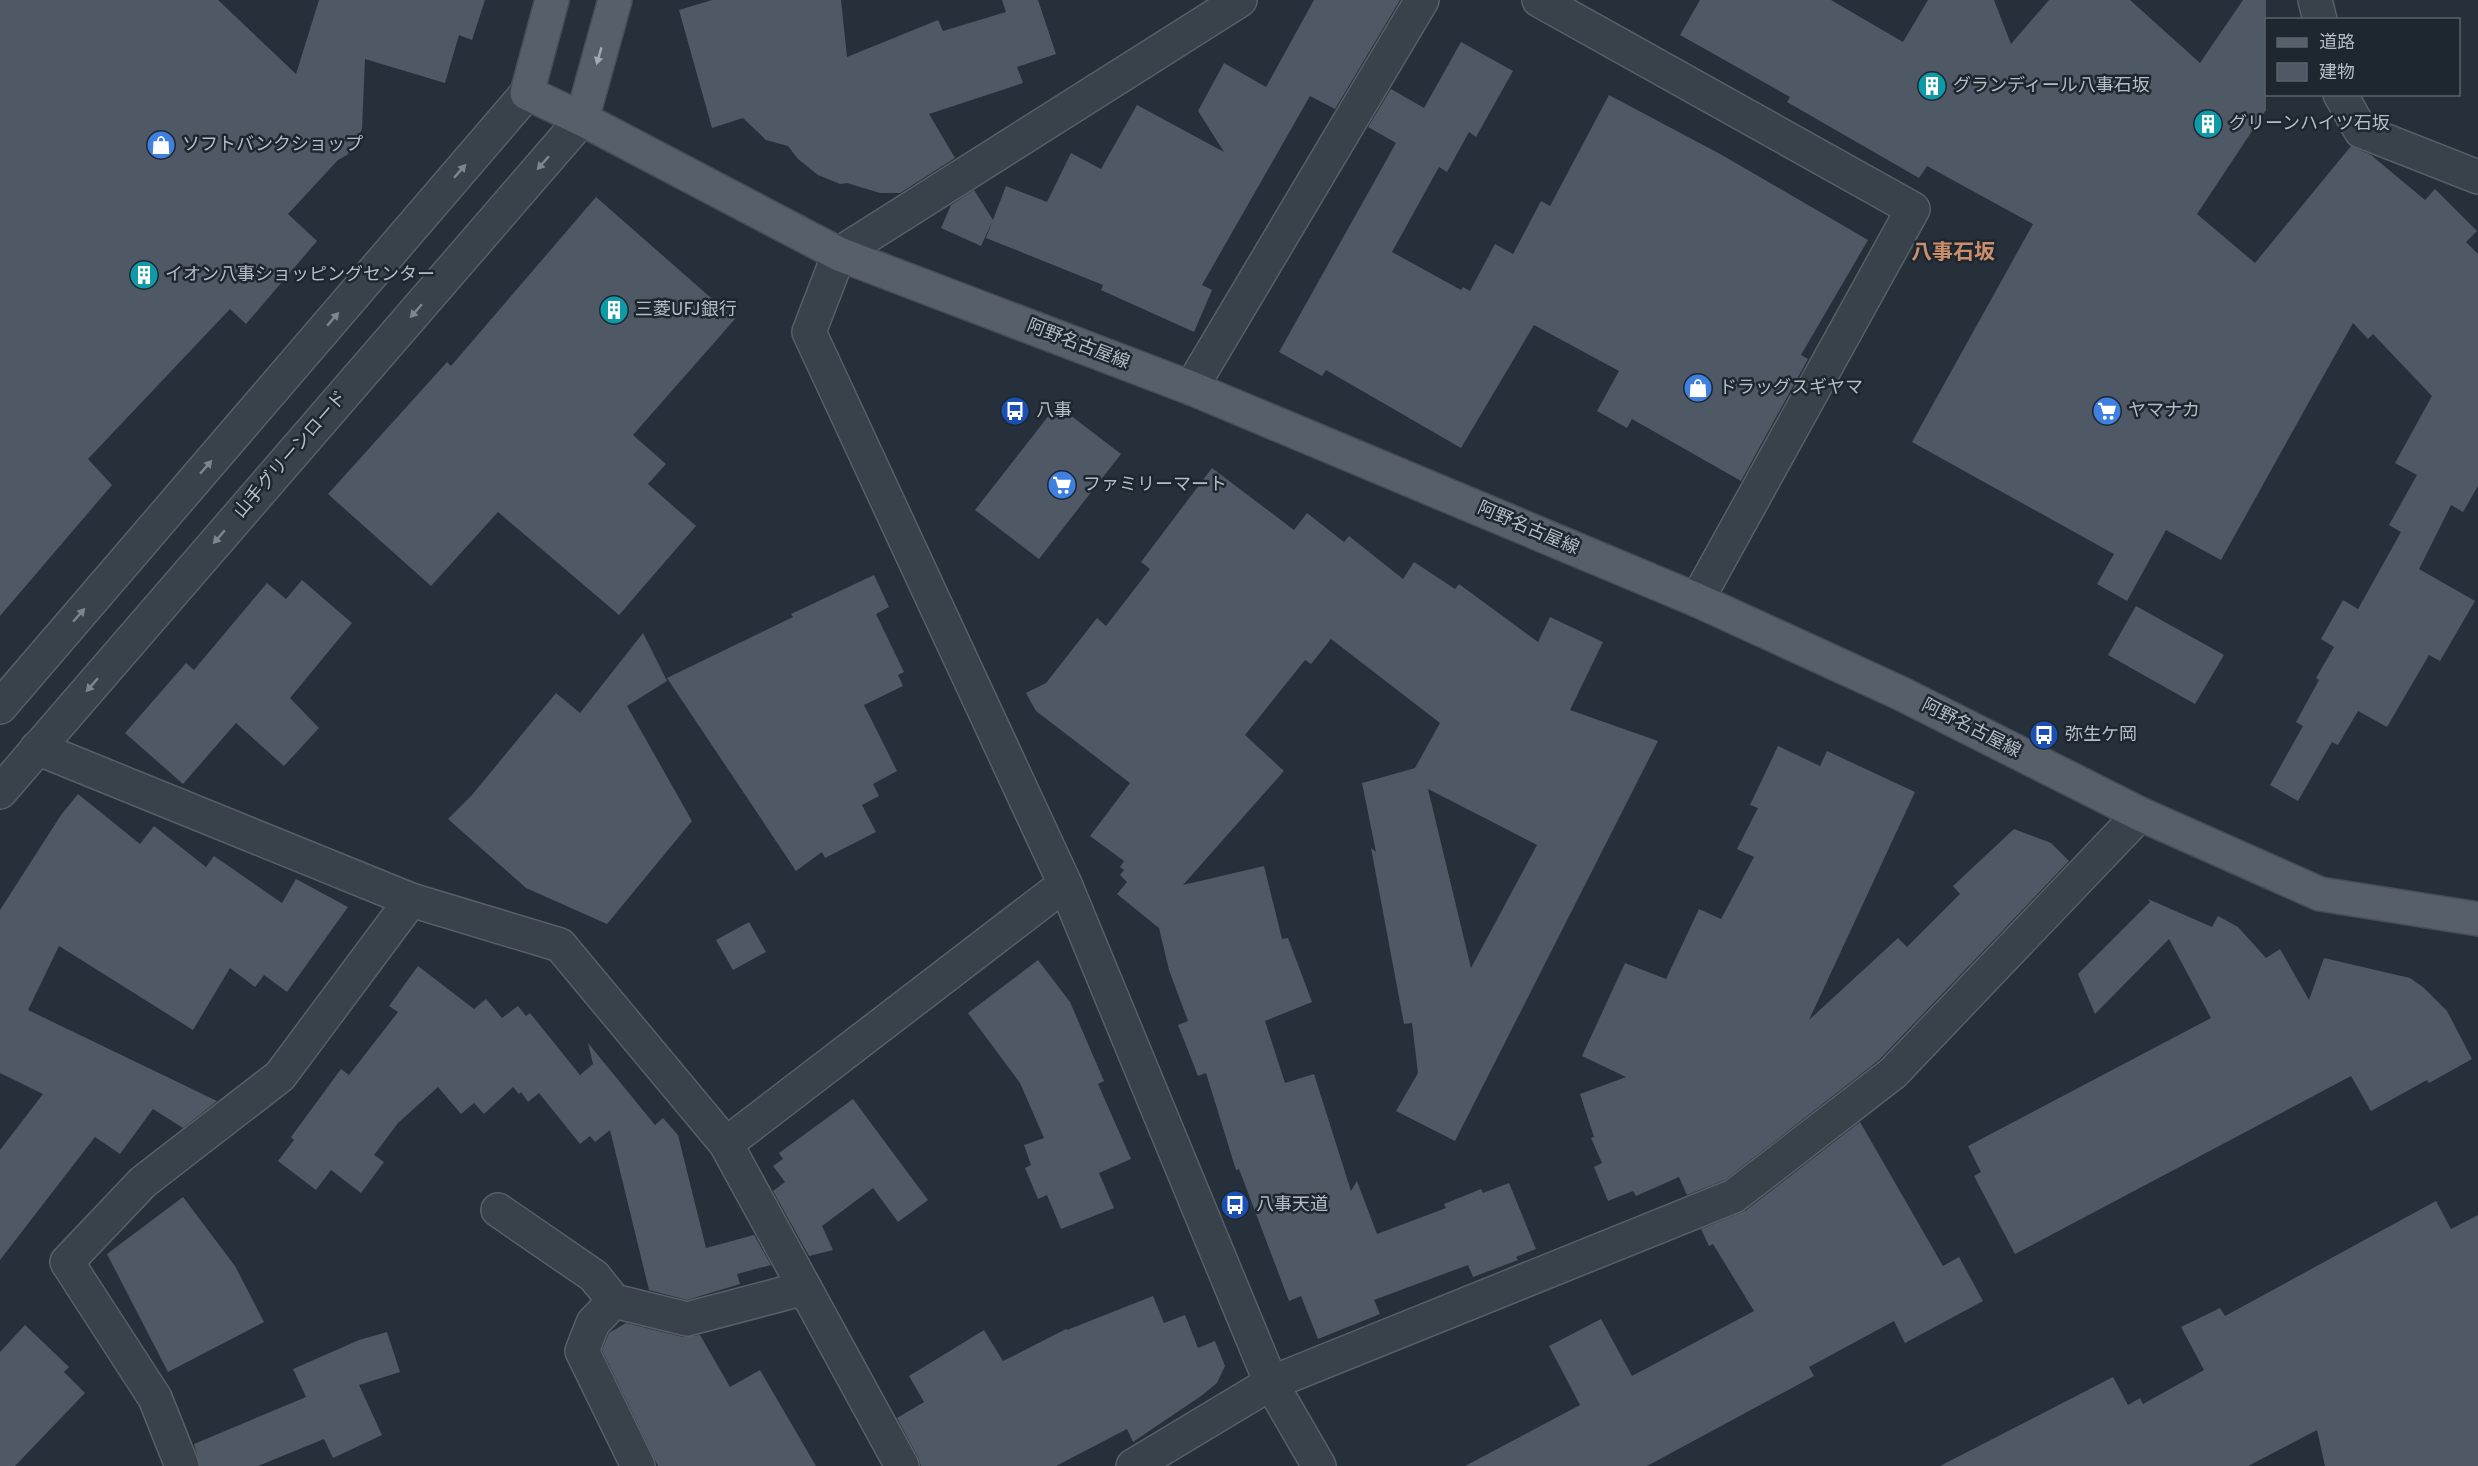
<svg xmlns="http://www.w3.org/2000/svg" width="2478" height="1466" viewBox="0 0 2478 1466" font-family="Overpass,'Noto Sans JP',sans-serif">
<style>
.building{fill:#4e5965;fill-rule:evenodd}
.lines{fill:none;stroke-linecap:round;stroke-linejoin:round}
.minor-casing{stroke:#575f68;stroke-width:36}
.major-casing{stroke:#454d56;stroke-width:36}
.minor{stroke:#39414b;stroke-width:33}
.major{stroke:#57606a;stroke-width:33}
.oneway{fill:#a1aab4}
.oneway2{fill:#7d858f}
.labels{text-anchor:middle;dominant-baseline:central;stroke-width:5;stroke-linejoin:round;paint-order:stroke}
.poi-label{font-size:18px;fill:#b4bcc6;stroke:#1e262f;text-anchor:start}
.street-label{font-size:18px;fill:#b4bcc6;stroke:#1e262f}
.quarter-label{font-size:21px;font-weight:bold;fill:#cb8e6a;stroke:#1e262f}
</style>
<rect width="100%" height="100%" fill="#25303a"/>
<!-- building -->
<path class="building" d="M 0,0 L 218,0 L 296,74 L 319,0 L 485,0 L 472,40 L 459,35 L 445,83 L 365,59 L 362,129 L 356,143 L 347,155 L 338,160 L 288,214 L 317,241 L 246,324 L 230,309 L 88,459 L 112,485 L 0,616 Z
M 712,0 L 841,0 L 847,57 L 938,20 L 943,31 L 1006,12 L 1002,0 L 1038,0 L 1056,54 L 1017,67 L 1023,83 L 929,114 L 955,158 L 900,193 L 880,193 L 847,183 L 840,184 L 818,175 L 798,159 L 788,146 L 766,140 L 743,118 L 712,128 L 679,10 Z
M 1314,0 L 1400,0 L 1335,109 L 1310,96 L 1202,285 L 1212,290 L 1194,332 L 1101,290 L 1103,285 L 986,238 L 1006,186 L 1047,202 L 1071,153 L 1101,169 L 1137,105 L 1224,152 L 1198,111 L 1224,63 L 1266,87 Z
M 1700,0 L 1831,0 L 1903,42 L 1928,0 L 1994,0 L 2011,44 L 2049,0 L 2130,0 L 2200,63 L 2243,0 L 2266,0 L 2266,110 L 2197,214 L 2255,263 L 2351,146 L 2371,155 L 2425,200 L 2435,189 L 2477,231 L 2466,242 L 2478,254 L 2478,486 L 2463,512 L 2451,505 L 2419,569 L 2475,601 L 2440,661 L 2429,655 L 2387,727 L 2358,711 L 2338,745 L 2332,742 L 2298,801 L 2270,785 L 2303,726 L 2296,722 L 2319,680 L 2316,678 L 2334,647 L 2321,639 L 2343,600 L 2358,609 L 2401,532 L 2389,525 L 2417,475 L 2395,463 L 2432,396 L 2373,334 L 2368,339 L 2353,323 L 2221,560 L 2166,530 L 2127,601 L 2097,584 L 2114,554 L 1912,442 L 2033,224 L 1927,166 L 1919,178 L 1787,102 L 1790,97 L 1680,35 Z
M 1461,42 L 1513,71 L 1476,137 L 1469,132 L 1447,172 L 1439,167 L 1392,252 L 1461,290 L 1463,287 L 1470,291 L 1495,244 L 1513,254 L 1541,201 L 1550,206 L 1609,95 L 1722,155 L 1868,240 L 1801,355 L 1808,359 L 1741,481 L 1632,419 L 1627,428 L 1597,411 L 1619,371 L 1534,325 L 1461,448 L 1326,370 L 1322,376 L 1279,352 L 1396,143 L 1368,127 L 1391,89 L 1424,108 Z
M 974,190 L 993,220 L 981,246 L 941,228 L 951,205 Z
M 596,197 L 735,319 L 633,435 L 666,464 L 648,484 L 696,526 L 619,615 L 498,512 L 431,586 L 328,494 L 447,362 L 451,366 Z
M 1057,405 L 1121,454 L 1039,559 L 975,510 Z
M 1212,468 L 1294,530 L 1307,513 L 1344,542 L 1349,536 L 1403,579 L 1414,562 L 1455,589 L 1459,584 L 1538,642 L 1550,617 L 1603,642 L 1570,710 L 1658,741 L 1455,1141 L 1396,1111 L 1418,1073 L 1412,1023 L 1404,1024 L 1371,848 L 1376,852 L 1362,783 L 1415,768 L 1440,723 L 1331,639 L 1311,664 L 1305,660 L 1245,735 L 1284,771 L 1183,885 L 1264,866 L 1282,939 L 1288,938 L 1312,1002 L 1265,1021 L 1285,1083 L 1314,1074 L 1351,1191 L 1357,1181 L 1377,1234 L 1446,1208 L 1444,1204 L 1481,1189 L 1483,1193 L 1509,1183 L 1536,1249 L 1516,1257 L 1518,1260 L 1473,1277 L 1468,1265 L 1374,1300 L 1380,1314 L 1318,1339 L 1301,1296 L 1289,1301 L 1239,1169 L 1236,1170 L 1206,1073 L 1198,1076 L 1178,1025 L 1188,1021 L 1169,970 L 1159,928 L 1117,894 L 1127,882 L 1120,875 L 1124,870 L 1120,867 L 1124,861 L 1090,836 L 1130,783 L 1036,711 L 1026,693 L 1046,683 L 1097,618 L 1106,626 L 1150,569 L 1141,562 ZM 1428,789 L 1537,845 L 1471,968 Z
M 874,575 L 889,607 L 876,614 L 904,672 L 898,675 L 903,686 L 864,705 L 897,771 L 873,784 L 879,796 L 862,805 L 876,832 L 825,858 L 822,852 L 796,871 L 667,678 L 793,617 L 791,614 Z
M 302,580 L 352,623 L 290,698 L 319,728 L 284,766 L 236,723 L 183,784 L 125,733 L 186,663 L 194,670 L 267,583 L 286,599 Z
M 2136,606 L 2224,655 L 2195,704 L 2108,655 Z
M 643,633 L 667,681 L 627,706 L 692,821 L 607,924 L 526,888 L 448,819 L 472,795 L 556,693 L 580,713 Z
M 1778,746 L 1820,766 L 1827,751 L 1915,792 L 1809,1020 L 1898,938 L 1907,947 L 1960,894 L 1953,886 L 2014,829 L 2051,843 L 2069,861 L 1879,1060 L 1725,1180 L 1687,1195 L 1679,1177 L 1636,1196 L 1633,1191 L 1608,1201 L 1594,1167 L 1602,1163 L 1591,1138 L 1594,1137 L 1580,1094 L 1626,1077 L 1582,1056 L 1625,963 L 1666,979 L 1699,909 L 1721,919 L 1754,857 L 1737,849 L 1758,808 L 1750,805 Z
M 78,794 L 140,844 L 154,826 L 206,867 L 214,856 L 282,903 L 296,879 L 348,907 L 287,992 L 264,975 L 255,987 L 230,968 L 193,1030 L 59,946 L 28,1010 L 217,1101 L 183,1128 L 153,1109 L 120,1154 L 95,1137 L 0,1260 L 0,1150 L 43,1094 L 0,1073 L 0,910 L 61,815 Z
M 2148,899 L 2212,927 L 2218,916 L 2238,927 L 2266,958 L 2280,949 L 2309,1000 L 2324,958 L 2410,978 L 2424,988 L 2447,1011 L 2472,1059 L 2429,1083 L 2427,1080 L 2371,1111 L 2351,1076 L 2015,1254 L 1974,1176 L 1981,1172 L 1968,1146 L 2211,1018 L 2169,939 L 2095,1014 L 2078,974 L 2150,902 Z
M 749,922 L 766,952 L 733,970 L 716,940 Z
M 1038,960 L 1070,1002 L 1104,1081 L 1098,1084 L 1131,1159 L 1099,1173 L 1114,1208 L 1061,1229 L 1047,1195 L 1038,1199 L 1025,1168 L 1031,1165 L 1024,1145 L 1044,1138 L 1020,1083 L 968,1013 Z
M 418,966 L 474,1009 L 486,999 L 502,1018 L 518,1006 L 526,1016 L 530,1013 L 580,1075 L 593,1064 L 588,1043 L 655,1125 L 663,1118 L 678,1135 L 706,1248 L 754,1235 L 771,1265 L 737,1274 L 740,1284 L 687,1300 L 649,1290 L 610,1130 L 595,1142 L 590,1136 L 580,1144 L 539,1093 L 528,1102 L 521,1092 L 519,1094 L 513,1087 L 484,1114 L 474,1103 L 461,1114 L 438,1087 L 398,1123 L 374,1155 L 384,1162 L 361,1193 L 331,1170 L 316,1190 L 278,1161 L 294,1140 L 291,1137 L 341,1069 L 349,1075 L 398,1012 L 389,1006 Z
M 853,1099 L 928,1200 L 898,1222 L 873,1188 L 822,1226 L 833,1250 L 809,1256 L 773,1191 L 785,1182 L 773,1166 L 783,1159 L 779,1153 Z
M 1860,1122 L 1943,1266 L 1959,1257 L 1983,1301 L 1905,1343 L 1894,1321 L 1809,1367 L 1814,1376 L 1647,1466 L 1465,1466 L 1580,1405 L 1549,1346 L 1601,1319 L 1632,1376 L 1754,1311 L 1713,1244 L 1709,1246 L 1701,1229 L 1745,1211 Z
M 183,1197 L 235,1266 L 264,1322 L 168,1372 L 107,1254 Z
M 2436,1201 L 2451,1229 L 2478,1215 L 2478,1466 L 2325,1466 L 2317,1430 L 2248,1466 L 1940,1466 L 2113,1377 L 2128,1405 L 2140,1398 L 2143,1404 L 2204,1370 L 2181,1327 L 2220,1308 L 2225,1316 Z
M 1153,1296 L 1164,1323 L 1185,1315 L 1198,1348 L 1215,1341 L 1225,1366 L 1217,1383 L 1201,1396 L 1133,1442 L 1127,1429 L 1056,1466 L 921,1466 L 918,1457 L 897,1418 L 924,1402 L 909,1376 L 984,1330 L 1003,1361 L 1066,1329 L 1067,1330 Z
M 626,1323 L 683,1337 L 700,1335 L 730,1387 L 760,1370 L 816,1466 L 658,1466 L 602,1350 L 609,1333 Z
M 25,1325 L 69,1367 L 64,1372 L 85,1393 L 15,1466 L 0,1466 L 0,1352 Z
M 387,1332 L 400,1372 L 359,1385 L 382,1435 L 333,1458 L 324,1439 L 258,1466 L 200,1466 L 194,1444 L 306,1397 L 293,1369 L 359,1340 Z"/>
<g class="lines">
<!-- minor casing -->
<g class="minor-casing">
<path id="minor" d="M 1240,0 L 839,254 L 809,332 L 1065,884 L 1271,1383 L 1319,1466
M 1539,0 L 1913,209 L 1697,600
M 2315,0 L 2320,20
M 2340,94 L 2361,131 L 2478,177
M 1191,388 L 1422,0
M 0,707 L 527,93
M 37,748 L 411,900 L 560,945 L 726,1144 L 902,1466
M 0,792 L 582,119
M 726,1144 L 1065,884
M 498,1210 L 594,1276 L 614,1301
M 182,1466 L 155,1398 L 67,1262 L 143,1182 L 280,1076 L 411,900
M 638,1466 L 582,1351 L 593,1323 L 614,1301 L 687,1319 L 805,1288
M 1133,1466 L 1271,1383 L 1734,1196 L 1893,1073 L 2140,814"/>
</g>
<!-- major casing -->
<g class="major-casing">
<path id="major" d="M 552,0 L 527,93 L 582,119 L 839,254 L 1191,388 L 1697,600 L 1900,693 L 2140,814 L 2320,894 L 2478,919
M 582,119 L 615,0"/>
</g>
<!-- minor -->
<use href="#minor" class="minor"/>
<!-- major -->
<use href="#major" class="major"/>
</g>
<!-- one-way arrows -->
<defs><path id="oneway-solid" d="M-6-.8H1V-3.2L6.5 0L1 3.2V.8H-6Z" transform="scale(1.5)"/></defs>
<use class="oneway" href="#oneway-solid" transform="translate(599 56) rotate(106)"/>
<g class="oneway2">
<use href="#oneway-solid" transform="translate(543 163) rotate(131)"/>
<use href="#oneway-solid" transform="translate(460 171) rotate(-49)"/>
<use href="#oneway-solid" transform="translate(416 311) rotate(131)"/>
<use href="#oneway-solid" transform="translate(333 319) rotate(-49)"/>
<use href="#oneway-solid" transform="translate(206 467) rotate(-49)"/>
<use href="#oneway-solid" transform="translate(219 537) rotate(131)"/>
<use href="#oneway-solid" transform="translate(79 615) rotate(-49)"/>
<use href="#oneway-solid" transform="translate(92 685) rotate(131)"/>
</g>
<!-- icons -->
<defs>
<g id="building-disc" transform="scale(1.5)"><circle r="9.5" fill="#0f9aa8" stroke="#1e262f"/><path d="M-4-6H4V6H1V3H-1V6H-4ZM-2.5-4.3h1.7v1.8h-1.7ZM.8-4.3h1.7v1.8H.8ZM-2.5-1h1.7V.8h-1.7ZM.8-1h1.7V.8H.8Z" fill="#fff"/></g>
<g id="shop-disc" transform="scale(1.5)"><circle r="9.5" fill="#3f7fe0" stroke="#1e262f"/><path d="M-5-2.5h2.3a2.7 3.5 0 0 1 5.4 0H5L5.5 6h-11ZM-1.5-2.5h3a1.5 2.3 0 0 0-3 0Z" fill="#fff"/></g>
<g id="bus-disc" transform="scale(1.5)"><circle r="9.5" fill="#1a4fb4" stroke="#1e262f"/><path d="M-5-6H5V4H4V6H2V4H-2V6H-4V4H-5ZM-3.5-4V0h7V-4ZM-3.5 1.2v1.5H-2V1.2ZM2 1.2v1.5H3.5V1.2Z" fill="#fff"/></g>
<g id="supermarket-disc" transform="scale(1.5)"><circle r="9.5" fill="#3f7fe0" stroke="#1e262f"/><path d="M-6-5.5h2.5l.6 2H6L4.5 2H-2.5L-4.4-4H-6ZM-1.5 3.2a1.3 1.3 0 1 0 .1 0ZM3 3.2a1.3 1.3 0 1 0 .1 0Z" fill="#fff"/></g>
</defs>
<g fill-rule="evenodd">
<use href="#building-disc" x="1932" y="86"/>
<use href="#building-disc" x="2208" y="124"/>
<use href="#shop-disc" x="161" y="145"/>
<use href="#building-disc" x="144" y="275"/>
<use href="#building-disc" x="614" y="310"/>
<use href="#shop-disc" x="1698" y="388"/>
<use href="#bus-disc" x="1015" y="411"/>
<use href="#supermarket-disc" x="2107" y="411"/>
<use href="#supermarket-disc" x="1062" y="485"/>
<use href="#bus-disc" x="2044" y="735"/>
<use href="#bus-disc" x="1235" y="1205"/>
</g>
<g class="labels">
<!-- poi labels -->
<g class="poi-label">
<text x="1953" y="86">グランディール八事石坂</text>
<text x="2229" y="124">グリーンハイツ石坂</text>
<text x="182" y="145">ソフトバンクショップ</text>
<text x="165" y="275">イオン八事ショッピングセンター</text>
<text x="635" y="310">三菱UFJ銀行</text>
<text x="1719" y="388">ドラッグスギヤマ</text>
<text x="1036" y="411">八事</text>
<text x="2128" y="411">ヤマナカ</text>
<text x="1083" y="485">ファミリーマート</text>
<text x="2065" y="735">弥生ケ岡</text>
<text x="1256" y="1205">八事天道</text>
</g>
<!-- street labels -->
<g class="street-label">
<text transform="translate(1078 345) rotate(21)">阿野名古屋線</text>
<text transform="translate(291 455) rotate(-49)">山手グリーンロード</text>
<text transform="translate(1528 529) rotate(23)">阿野名古屋線</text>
<text transform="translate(1971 729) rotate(27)">阿野名古屋線</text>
</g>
<!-- quarter labels -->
<g class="quarter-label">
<text x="1953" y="253">八事石坂</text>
</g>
</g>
<!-- legend -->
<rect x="2265" y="18" width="195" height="78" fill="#1e262f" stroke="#5a626b" stroke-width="1.5"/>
<rect x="2277" y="38" width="30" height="9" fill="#57606a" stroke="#5a626b" stroke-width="1.5"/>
<text x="2319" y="48" font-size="18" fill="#b4bcc6">道路</text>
<rect x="2277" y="63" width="30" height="18" fill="#4e5965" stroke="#5a626b" stroke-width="1.5"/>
<text x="2319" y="78" font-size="18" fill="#b4bcc6">建物</text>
</svg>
